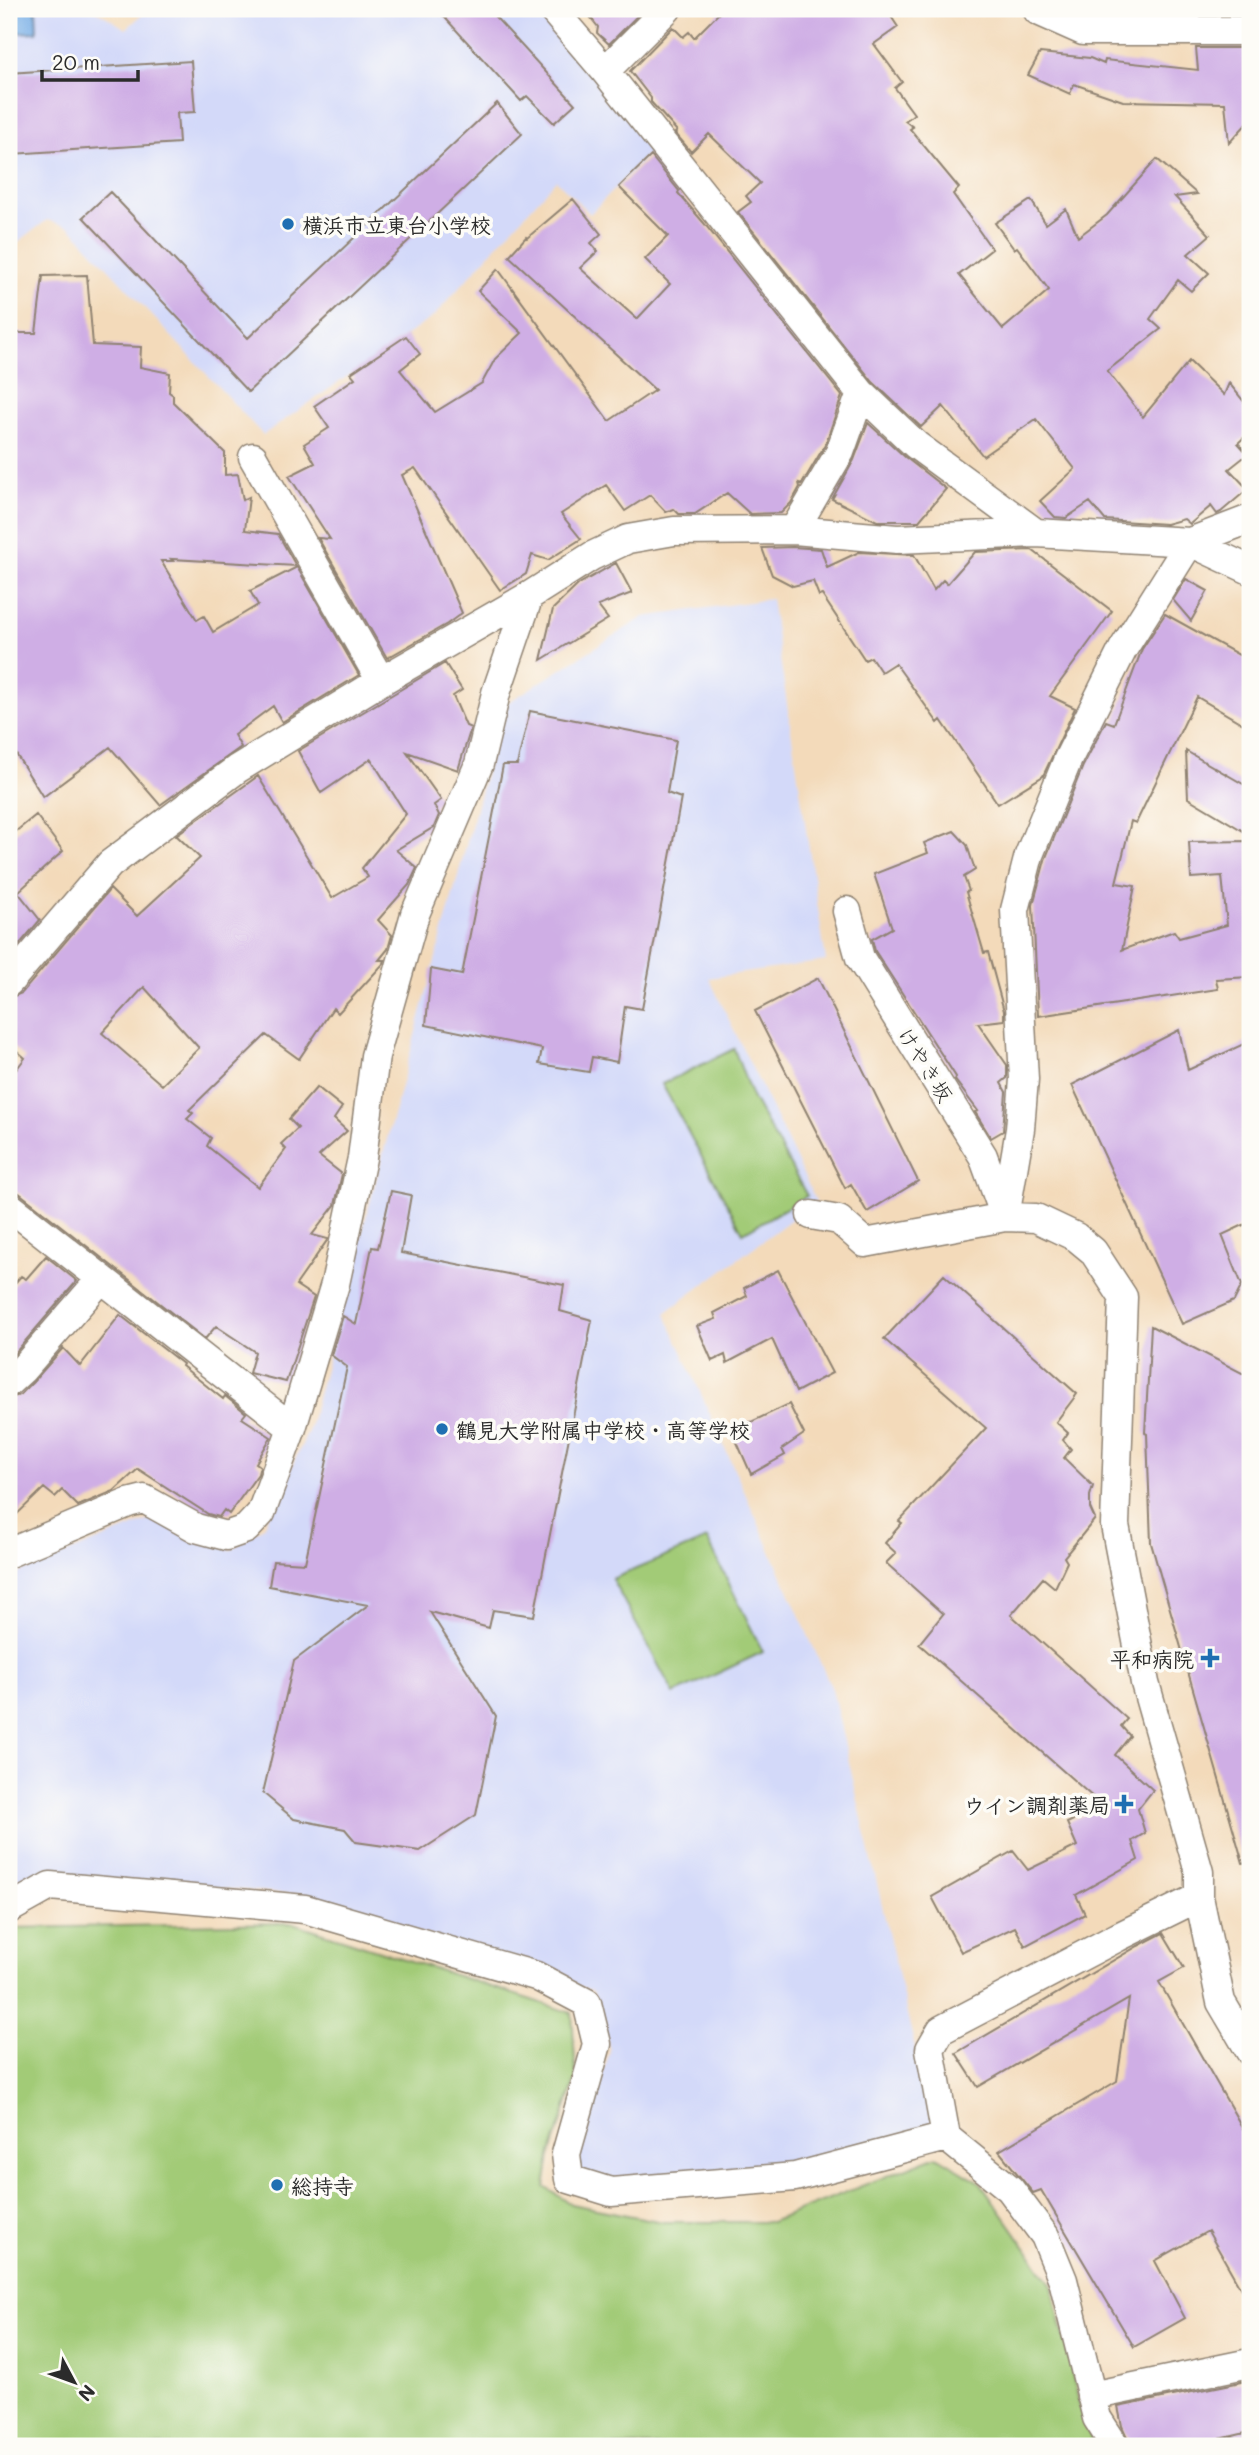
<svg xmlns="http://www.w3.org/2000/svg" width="1259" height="2455" viewBox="0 0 1259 2455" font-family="Mali,'Klee One',sans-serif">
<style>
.built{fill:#d3d9f9}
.green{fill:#a2cb77;stroke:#667b51;stroke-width:2}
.water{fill:#78afe7;stroke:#526d89;stroke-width:2}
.building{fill:#cfaee5;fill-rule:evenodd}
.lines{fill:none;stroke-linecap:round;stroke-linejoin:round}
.minor-casing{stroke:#8f8272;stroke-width:31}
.minor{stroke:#fff;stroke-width:28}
.poi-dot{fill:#1f6fb2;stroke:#fdfcf7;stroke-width:2.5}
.labels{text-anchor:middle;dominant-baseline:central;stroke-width:7;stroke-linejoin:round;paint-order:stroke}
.poi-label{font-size:21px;font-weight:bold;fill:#2b2b2b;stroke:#fdfcf7;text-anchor:start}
.street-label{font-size:21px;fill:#2b2b2b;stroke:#fdfcf7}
</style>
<rect width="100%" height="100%" fill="#fdfcf7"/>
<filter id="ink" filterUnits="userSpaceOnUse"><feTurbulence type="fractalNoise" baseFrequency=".0143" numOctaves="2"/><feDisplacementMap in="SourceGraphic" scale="14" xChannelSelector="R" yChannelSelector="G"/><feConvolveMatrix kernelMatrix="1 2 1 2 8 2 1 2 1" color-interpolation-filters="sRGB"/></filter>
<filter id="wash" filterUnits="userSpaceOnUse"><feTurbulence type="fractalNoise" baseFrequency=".00686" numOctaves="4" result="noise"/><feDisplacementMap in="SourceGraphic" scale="28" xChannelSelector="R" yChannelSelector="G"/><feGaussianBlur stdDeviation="1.57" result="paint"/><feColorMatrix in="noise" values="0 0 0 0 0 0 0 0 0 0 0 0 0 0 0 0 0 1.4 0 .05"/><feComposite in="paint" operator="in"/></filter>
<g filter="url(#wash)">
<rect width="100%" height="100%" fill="#f3daba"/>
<!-- built -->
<path class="built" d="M 9,9 L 94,9 L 126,29 L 149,9 L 538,9 L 655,147 L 590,214 L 556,180 L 434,316 L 263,435 L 70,227 L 47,220 L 9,249 Z
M 771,599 L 826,961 L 709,978 L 816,1201 L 665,1313 L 832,1689 L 933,2126 L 790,2166 L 619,2180 L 580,2176 L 575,2157 L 610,2051 L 593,1991 L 306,1895 L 44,1874 L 9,1893 L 9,1577 L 152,1519 L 231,1550 L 263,1527 L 308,1432 L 504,705 L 644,617 Z"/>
<!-- green -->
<path class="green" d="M 734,1049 L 752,1097 L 807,1196 L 743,1233 L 662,1084 Z
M 707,1539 L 763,1652 L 674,1694 L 612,1579 Z
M 293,1923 L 572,2013 L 576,2078 L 550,2156 L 545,2187 L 571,2204 L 663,2222 L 771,2222 L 937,2156 L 980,2182 L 1052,2285 L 1083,2420 L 1095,2446 L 9,2446 L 9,1928 Z"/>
<!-- water -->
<path class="water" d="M 9,9 L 36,9 L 37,32 L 9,33 Z"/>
<g id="blocks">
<!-- building -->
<path class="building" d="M 437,9 L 488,9 L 575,104 L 554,123 L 527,96 L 521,101 Z
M 584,9 L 644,9 L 609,44 L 597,33 L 598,27 Z
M 723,9 L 886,9 L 898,27 L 874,44 L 902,82 L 895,88 L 914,114 L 905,121 L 913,127 L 910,129 L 959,188 L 953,194 L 992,249 L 959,275 L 1003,329 L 1049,290 L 1017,247 L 1014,249 L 995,223 L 1031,200 L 1046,224 L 1066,209 L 1078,237 L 1107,215 L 1157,159 L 1197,194 L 1175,197 L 1210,235 L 1188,254 L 1209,273 L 1191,291 L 1178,280 L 1150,319 L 1161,329 L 1107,371 L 1143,417 L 1189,361 L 1224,395 L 1229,383 L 1250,409 L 1250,432 L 1238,443 L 1248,454 L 1229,469 L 1248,489 L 1221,512 L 1217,514 L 1211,506 L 1190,524 L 1184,519 L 1166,524 L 1105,520 L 1090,502 L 1066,518 L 1055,517 L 1040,501 L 1075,469 L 1036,419 L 983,456 L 943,406 L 921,427 L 873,382 L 738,212 L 751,202 L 746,196 L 760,183 L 709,134 L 691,152 L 675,133 L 677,131 L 651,102 L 651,98 L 630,71 L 673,27 L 683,37 L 689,32 L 694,38 Z
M 1194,9 L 1239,9 L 1239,14 L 1194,14 Z
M 1196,48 L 1245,48 L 1248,70 L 1250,70 L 1250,120 L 1229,143 L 1225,103 L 1123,101 L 1074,84 L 1070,94 L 1028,75 L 1040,53 L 1090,58 L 1104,64 L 1105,60 L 1198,70 Z
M 191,61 L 195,112 L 177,113 L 179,143 L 12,154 L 9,73 Z
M 497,103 L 522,134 L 248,392 L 83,217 L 110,192 L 248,338 Z
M 651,156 L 679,191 L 678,193 L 703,222 L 842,396 L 825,445 L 802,484 L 799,483 L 800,487 L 791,503 L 781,513 L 750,514 L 727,493 L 695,514 L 679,514 L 674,509 L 666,512 L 650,495 L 625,511 L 606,485 L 561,514 L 581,539 L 548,560 L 532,555 L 526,574 L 500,590 L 415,468 L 402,475 L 462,613 L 447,624 L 387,658 L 318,538 L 330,539 L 289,476 L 315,463 L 304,444 L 329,428 L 314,406 L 355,378 L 351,373 L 406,336 L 420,354 L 400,370 L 435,412 L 482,383 L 495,359 L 522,333 L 478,291 L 498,269 L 609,421 L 655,390 L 509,256 L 526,237 L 527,238 L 573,199 L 601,234 L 591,243 L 598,251 L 580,268 L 637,319 L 670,284 L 645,259 L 668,236 L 619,187 Z
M 87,275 L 93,345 L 141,347 L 140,367 L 170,373 L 169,392 L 173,395 L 173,402 L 225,453 L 225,475 L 238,474 L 243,500 L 249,497 L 245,530 L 278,534 L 296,566 L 171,559 L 173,561 L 161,561 L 197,620 L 204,616 L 213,632 L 258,605 L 250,591 L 297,567 L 359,675 L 282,722 L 273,706 L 234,735 L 241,747 L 160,805 L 110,747 L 43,797 L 9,743 L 9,333 L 36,333 L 43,276 Z
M 868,423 L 905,457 L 946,489 L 919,521 L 877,521 L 832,499 L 854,460 Z
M 793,547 L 821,549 L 827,567 L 859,552 L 914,555 L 934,590 L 943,580 L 947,584 L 975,552 L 1032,550 L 1112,611 L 1050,696 L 1075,708 L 1043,776 L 998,804 L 941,720 L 938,723 L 895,663 L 881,672 L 871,657 L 865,660 L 822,595 L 819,596 L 813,581 L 793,586 L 772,575 L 762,548 Z
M 616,563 L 632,593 L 598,606 L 608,619 L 541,660 L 553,609 L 579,584 Z
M 1186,579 L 1208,591 L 1191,621 L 1173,600 Z
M 1165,614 L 1250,661 L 1250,728 L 1197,697 L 1136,823 L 1131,821 L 1116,883 L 1135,886 L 1122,950 L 1174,931 L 1179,938 L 1227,925 L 1222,876 L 1191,878 L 1189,842 L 1250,841 L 1250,977 L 1216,979 L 1218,989 L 1038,1016 L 1033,905 L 1045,860 L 1083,766 L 1106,721 L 1114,724 L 1142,649 Z
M 445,663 L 462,690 L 453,696 L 466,726 L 471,728 L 458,770 L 407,752 L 441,800 L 434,805 L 439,815 L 434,827 L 396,850 L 417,868 L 409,885 L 378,920 L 392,935 L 388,949 L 379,960 L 385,960 L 384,963 L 338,1013 L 333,1008 L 299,1059 L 266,1035 L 189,1110 L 193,1113 L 187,1119 L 211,1138 L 207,1146 L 258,1187 L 286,1149 L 281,1144 L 298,1128 L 289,1119 L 317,1087 L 342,1107 L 334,1119 L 347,1131 L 319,1156 L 342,1174 L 335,1205 L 312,1235 L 328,1239 L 296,1285 L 314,1297 L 286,1382 L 249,1373 L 255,1352 L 216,1326 L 205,1339 L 19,1193 L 9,1190 L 9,1079 L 25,1058 L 9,1044 L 9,998 L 22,993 L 110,889 L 137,916 L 200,858 L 176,835 L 258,776 L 332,898 L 368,877 L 362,868 L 406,814 L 371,759 L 321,793 L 298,751 ZM 144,987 L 199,1048 L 162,1085 L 102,1033 Z
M 530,711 L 676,740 L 667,793 L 681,798 L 642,1009 L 625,1006 L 617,1062 L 592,1057 L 589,1072 L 539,1064 L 542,1049 L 426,1025 L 431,969 L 462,975 L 503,765 L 517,765 Z
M 1186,751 L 1250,788 L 1250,835 L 1188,798 Z
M 36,815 L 63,851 L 18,892 L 40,920 L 9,957 L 9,837 Z
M 954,831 L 967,845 L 975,870 L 964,877 L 969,891 L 966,892 L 984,953 L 988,952 L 1004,1011 L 1004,1020 L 978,1023 L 1007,1065 L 1007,1078 L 1001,1083 L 1006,1092 L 1003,1131 L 991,1138 L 975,1112 L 978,1111 L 955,1080 L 956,1077 L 875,951 L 872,939 L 892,928 L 874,874 L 928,853 L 924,843 Z
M 818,978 L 918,1181 L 867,1212 L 851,1184 L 845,1188 L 755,1011 Z
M 1179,1030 L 1188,1070 L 1250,1041 L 1250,1222 L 1222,1235 L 1242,1285 L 1234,1301 L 1182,1324 L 1072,1085 Z
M 391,1191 L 411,1195 L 401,1253 L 564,1285 L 560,1311 L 592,1320 L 534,1616 L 493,1610 L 489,1628 L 430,1612 L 496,1716 L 476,1815 L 420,1851 L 356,1842 L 345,1829 L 294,1819 L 263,1793 L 294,1661 L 368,1605 L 269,1586 L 273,1561 L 305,1563 L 347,1367 L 331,1355 L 343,1316 L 356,1324 L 372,1247 L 378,1248 Z
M 46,1256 L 77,1281 L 9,1360 L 9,1290 L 21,1276 L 26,1279 Z
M 778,1270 L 832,1373 L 796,1392 L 772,1339 L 727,1363 L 725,1355 L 712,1361 L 697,1326 L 716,1319 L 714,1313 L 747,1296 L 744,1288 Z
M 944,1275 L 1077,1394 L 1056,1422 L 1068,1433 L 1063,1440 L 1071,1449 L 1064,1458 L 1093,1486 L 1090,1496 L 1090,1508 L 1095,1519 L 1064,1557 L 1067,1562 L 1055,1588 L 1043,1578 L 1011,1615 L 1127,1719 L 1121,1726 L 1130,1736 L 1115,1755 L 1153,1790 L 1138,1809 L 1145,1833 L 1132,1841 L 1138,1860 L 1076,1895 L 1085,1914 L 1025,1946 L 1015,1927 L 961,1952 L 932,1897 L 1013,1851 L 1028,1870 L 1077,1846 L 1067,1823 L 1103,1806 L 919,1644 L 943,1614 L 886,1563 L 896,1553 L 885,1543 L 902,1523 L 899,1521 L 986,1428 L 884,1339 Z
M 120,1315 L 183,1364 L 182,1366 L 223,1399 L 225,1396 L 246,1413 L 242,1418 L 271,1437 L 256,1463 L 260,1466 L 258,1474 L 229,1514 L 224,1510 L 219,1517 L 208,1514 L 138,1469 L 114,1491 L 78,1506 L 62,1490 L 55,1497 L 44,1488 L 9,1522 L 9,1398 L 20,1395 L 33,1382 L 63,1348 L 80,1366 Z
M 1151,1326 L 1250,1377 L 1250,1862 L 1243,1863 L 1151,1543 L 1147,1434 L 1145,1433 Z
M 789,1404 L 804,1434 L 782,1449 L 785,1455 L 751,1474 L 732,1431 Z
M 1163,1933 L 1184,1968 L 1159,1982 L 1250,2141 L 1250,2305 L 1208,2231 L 1155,2261 L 1185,2318 L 1134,2347 L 1041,2190 L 1033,2193 L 999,2151 L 1117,2081 L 1129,1999 L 978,2087 L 956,2053 L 1138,1946 Z
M 1246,2381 L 1250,2403 L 1250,2432 L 1211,2441 L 1212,2446 L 1131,2446 L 1122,2426 L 1118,2407 Z"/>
</g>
</g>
<g filter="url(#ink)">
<use href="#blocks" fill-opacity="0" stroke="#8f8272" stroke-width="2"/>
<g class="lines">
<!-- minor casing -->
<g class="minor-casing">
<path id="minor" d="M 552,9 L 605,71 L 861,393 L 916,445 L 1036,533
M 1038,11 L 1083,31 L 1250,31
M 605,71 L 667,9
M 253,457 L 381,681
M 794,530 L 840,452 L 861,393
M 1190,542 L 1250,519
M 847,911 L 860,958 L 983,1156 L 1003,1211
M 9,982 L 110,864 L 237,769 L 381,681 L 529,596 L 592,556 L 628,539 L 674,531 L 794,530 L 897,539 L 1036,533 L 1190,542 L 1250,570
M 9,1206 L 292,1428
M 811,1215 L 839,1220 L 865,1243 L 1005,1217 L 1036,1218 L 1076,1237 L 1093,1251 L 1123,1297 L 1115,1525 L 1145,1683 L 1199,1872 L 1199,1897 L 1221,2002 L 1250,2051
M 1005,1217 L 1020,1129 L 1024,1079 L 1015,910 L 1029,855 L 1068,759 L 1123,649 L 1190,542
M 9,1382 L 22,1370 L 101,1279
M 9,1553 L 128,1503 L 144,1499 L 196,1528 L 226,1536 L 246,1529 L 261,1513 L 292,1428 L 335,1284 L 362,1158 L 375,1056 L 415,914 L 479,764 L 496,693 L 529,596
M 9,1909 L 50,1886 L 305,1909 L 536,1976 L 587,2003 L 597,2044 L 566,2154 L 569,2179 L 611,2192 L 795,2177 L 946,2137
M 1091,2396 L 1250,2363
M 1115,2446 L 1097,2418 L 1063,2280 L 1045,2236 L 1010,2189 L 946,2137 L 930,2049 L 941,2030 L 1118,1937 L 1199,1897"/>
</g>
<!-- minor -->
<use href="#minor" class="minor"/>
</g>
</g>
<!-- markers -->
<g class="poi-dot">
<circle cx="288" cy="224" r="7"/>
<circle cx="442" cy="1429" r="7"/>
<path d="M1206.5 1647.5h7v7h7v7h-7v7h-7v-7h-7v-7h7z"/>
<path d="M1120.5 1793.5h7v7h7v7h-7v7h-7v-7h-7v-7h7z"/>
<circle cx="277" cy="2185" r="7"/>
</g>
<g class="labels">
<!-- poi labels -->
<g class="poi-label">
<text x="302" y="224">横浜市立東台小学校</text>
<text x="456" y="1429">鶴見大学附属中学校・高等学校</text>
<text x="1194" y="1658" text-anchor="end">平和病院</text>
<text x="1110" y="1804" text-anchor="end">ウイン調剤薬局</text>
<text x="291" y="2185">総持寺</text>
</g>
<!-- street labels -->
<g class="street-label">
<text transform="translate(926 1064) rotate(58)">けやき坂</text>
</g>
</g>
<!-- margin -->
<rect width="1259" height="2455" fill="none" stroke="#fdfcf7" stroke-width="35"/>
<!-- north arrow -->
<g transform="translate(74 2382) rotate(131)" stroke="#fdfcf7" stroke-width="5" paint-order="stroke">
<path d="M0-5L12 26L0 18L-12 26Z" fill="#2b2b2b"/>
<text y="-10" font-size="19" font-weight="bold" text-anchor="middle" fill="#2b2b2b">N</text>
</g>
<!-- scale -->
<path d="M42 70v10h96v-10" fill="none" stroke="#2b2b2b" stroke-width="3.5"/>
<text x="52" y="70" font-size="21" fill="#2b2b2b" stroke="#fdfcf7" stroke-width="5" paint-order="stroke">20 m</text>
</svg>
